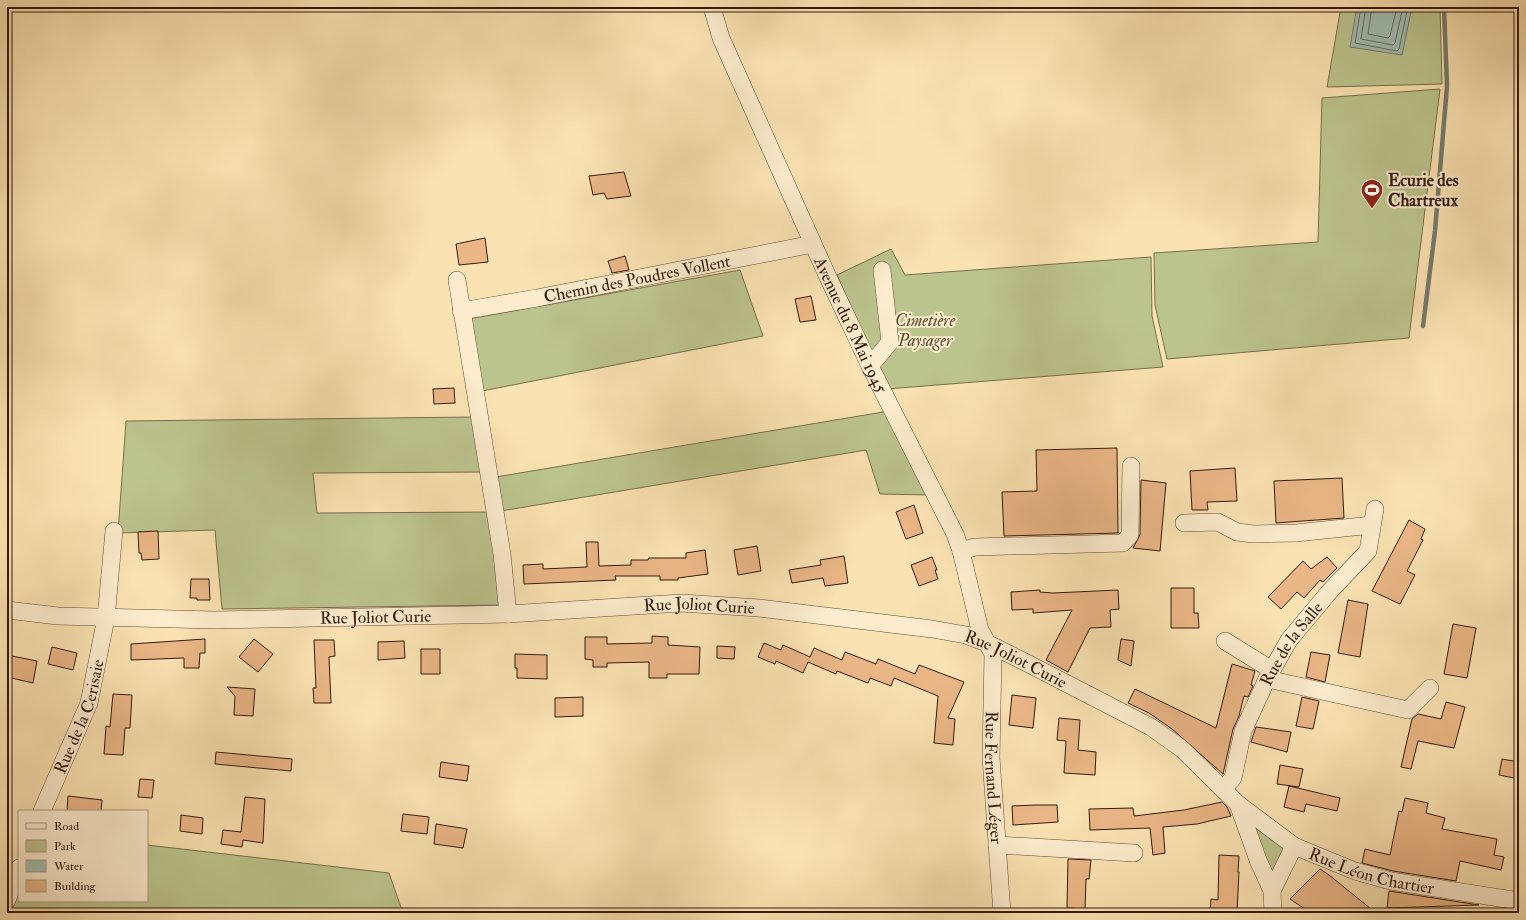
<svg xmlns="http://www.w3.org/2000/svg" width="1526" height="920" viewBox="0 0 1526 920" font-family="'IM FELL Double Pica',serif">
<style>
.green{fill:#bcc48e;stroke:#786f4e}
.water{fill:#9fbdb1;stroke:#757c70}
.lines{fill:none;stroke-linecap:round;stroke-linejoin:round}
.shore{stroke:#6a6c60;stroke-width:1}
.stream{stroke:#757c70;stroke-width:4.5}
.building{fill:#eab686;stroke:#351a0e}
.minor-casing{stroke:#664c37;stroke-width:18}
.minor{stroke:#fceccd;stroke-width:17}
.labels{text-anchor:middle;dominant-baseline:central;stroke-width:4;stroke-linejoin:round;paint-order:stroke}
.poi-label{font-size:17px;font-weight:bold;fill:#351a0e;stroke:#fceccd;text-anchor:start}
.street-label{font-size:17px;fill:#351a0e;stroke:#fceccd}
.park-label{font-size:17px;font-style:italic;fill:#5e4d34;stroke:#fceccd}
</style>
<rect width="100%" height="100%" fill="#fbe2b2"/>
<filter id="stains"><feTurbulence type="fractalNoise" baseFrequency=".005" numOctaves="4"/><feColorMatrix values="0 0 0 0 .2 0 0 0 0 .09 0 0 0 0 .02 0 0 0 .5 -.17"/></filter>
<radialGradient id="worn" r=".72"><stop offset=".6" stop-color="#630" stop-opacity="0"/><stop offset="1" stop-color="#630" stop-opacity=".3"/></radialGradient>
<!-- green -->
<path class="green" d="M 1341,7 L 1440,7 L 1442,84 L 1327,87 Z
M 1440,89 L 1409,338 L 1167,359 L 1155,305 L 1154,253 L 1318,242 L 1322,98 Z
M 891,249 L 905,275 L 1151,257 L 1152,316 L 1163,367 L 887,389 L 837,275 Z
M 740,270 L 763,336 L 482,391 L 463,320 Z
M 889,411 L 929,495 L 880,494 L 866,450 L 495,512 L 501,605 L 222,609 L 215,530 L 118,533 L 126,421 L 473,417 L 488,472 L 313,473 L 317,513 L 494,512 L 496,477 Z
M 1255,822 L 1289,847 L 1273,884 L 1250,836 Z
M 147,845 L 389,873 L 403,913 L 11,913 L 19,890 L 19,901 L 147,901 Z"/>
<!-- water -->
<path class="water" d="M 1357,7 L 1412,7 L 1402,55 L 1350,47 Z"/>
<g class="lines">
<!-- shore -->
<path class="shore" d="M 1361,7 L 1355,43 L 1397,51 L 1399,49 L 1408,7
M 1366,7 L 1361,39 L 1393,45 L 1395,43 L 1403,7
M 1372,7 L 1368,34 L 1388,38 L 1390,36 L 1397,7"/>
<!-- stream -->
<path class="stream" d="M 1423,326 L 1435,231 L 1447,86 L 1444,7"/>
</g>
<!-- building -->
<path class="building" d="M 624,172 L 631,196 L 607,199 L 604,193 L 593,195 L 589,176 Z
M 485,238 L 488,262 L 459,265 L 456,244 Z
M 625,256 L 629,270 L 612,273 L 608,261 Z
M 811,296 L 816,320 L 800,322 L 795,299 Z
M 454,388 L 455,403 L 434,404 L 433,389 Z
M 1117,448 L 1118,533 L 1004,536 L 1002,492 L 1037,491 L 1036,450 Z
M 1235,468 L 1237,501 L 1207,502 L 1208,510 L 1192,510 L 1190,471 Z
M 1342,478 L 1344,518 L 1276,523 L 1274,481 Z
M 1141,480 L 1166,483 L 1160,551 L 1133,548 L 1140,535 Z
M 914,505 L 923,533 L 906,539 L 896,512 Z
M 1409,520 L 1425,529 L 1421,539 L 1423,540 L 1407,571 L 1415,575 L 1400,604 L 1372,591 Z
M 158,531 L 159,559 L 142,560 L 141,553 L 139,553 L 138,532 Z
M 586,542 L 598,542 L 599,566 L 631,565 L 631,560 L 648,560 L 649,558 L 686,558 L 686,553 L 705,550 L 708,574 L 678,578 L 678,580 L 660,580 L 660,576 L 615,576 L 616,580 L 524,584 L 523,565 L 543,564 L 543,569 L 587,567 Z
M 757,546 L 761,571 L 738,575 L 734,550 Z
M 844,556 L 848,583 L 825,586 L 823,578 L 792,583 L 789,570 L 821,565 L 820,560 Z
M 932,557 L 937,570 L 935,570 L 938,579 L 919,586 L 911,565 Z
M 1327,557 L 1337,568 L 1323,582 L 1320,580 L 1304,598 L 1297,592 L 1281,609 L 1268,597 L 1303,561 L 1311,569 Z
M 191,579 L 209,579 L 210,600 L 197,600 L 197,598 L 190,598 Z
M 1171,588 L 1194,588 L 1194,613 L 1198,613 L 1199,628 L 1171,628 Z
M 1040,590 L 1040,592 L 1053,593 L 1118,590 L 1119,609 L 1110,610 L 1111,627 L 1090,628 L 1068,672 L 1046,660 L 1072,610 L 1033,613 L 1033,609 L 1012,610 L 1011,592 Z
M 1348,600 L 1368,604 L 1360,657 L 1338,653 Z
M 1453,624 L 1476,628 L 1467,678 L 1444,674 Z
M 652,636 L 668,637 L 668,645 L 700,647 L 699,674 L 667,674 L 667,678 L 649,678 L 649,662 L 607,663 L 607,667 L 593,667 L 593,660 L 585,659 L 585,637 L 607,637 L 607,644 L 652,643 Z
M 205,639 L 205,653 L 200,653 L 199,668 L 184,668 L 184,658 L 131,660 L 131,644 Z
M 254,639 L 273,654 L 258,672 L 239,657 Z
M 1121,639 L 1134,641 L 1131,666 L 1118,660 Z
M 314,640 L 334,640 L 335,656 L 329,657 L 331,703 L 314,703 L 313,688 L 316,688 Z
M 404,641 L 405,658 L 378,660 L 378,642 Z
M 764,643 L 781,650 L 783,645 L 810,657 L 814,648 L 842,660 L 845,652 L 876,664 L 878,659 L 915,674 L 919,665 L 964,682 L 948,718 L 955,719 L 953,745 L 934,743 L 938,696 L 894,678 L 891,686 L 870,678 L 868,683 L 837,671 L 836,674 L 808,662 L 803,673 L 776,661 L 775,664 L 758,657 Z
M 717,646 L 735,647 L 734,659 L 717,658 Z
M 52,647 L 77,653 L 73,670 L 48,664 Z
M 421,649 L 440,649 L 440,674 L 421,674 Z
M 1311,652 L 1330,655 L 1325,682 L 1306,677 Z
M 515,654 L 547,655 L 547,679 L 517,678 L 517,668 L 515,668 Z
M 7,655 L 37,661 L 33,683 L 7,677 Z
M 1232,664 L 1255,671 L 1251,685 L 1253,686 L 1248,697 L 1244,696 L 1239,716 L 1233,729 L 1223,774 L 1172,729 L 1149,713 L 1128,703 L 1135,689 L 1216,728 Z
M 227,687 L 255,689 L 253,716 L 234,715 L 235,696 Z
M 113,694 L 132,695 L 130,728 L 125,728 L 123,755 L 104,754 L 106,726 L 110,727 Z
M 1012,695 L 1036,698 L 1033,728 L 1009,725 Z
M 583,697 L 583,716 L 555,717 L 555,698 Z
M 1302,697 L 1319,701 L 1313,729 L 1296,726 Z
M 1446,702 L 1465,707 L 1454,748 L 1418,741 L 1411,769 L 1401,767 L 1412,719 L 1418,714 L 1441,719 Z
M 1059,718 L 1080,720 L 1078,750 L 1096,752 L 1095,775 L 1064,773 L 1066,741 L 1057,740 Z
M 1256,727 L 1291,732 L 1287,752 L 1251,742 Z
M 216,752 L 292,759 L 291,771 L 215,764 Z
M 1502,759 L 1519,762 L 1519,779 L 1499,775 Z
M 441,762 L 469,766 L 467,781 L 439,777 Z
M 1280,765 L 1303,769 L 1299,787 L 1277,784 Z
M 140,779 L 154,780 L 152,798 L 138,797 Z
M 1289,786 L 1340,798 L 1337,811 L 1306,804 L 1304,812 L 1284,807 Z
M 68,796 L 102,800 L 101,811 L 67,811 Z
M 245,797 L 265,799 L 263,843 L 243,840 L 242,847 L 221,844 L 223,830 L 241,832 Z
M 1405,798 L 1428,803 L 1426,813 L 1445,818 L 1442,829 L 1497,839 L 1494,855 L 1504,857 L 1501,870 L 1460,861 L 1456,881 L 1393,871 L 1362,863 L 1365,849 L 1390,855 L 1399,811 L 1402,812 Z
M 1222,802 L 1227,807 L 1231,816 L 1197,824 L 1163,827 L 1165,853 L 1153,855 L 1150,828 L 1090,830 L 1089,809 L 1133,808 L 1134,816 L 1184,810 Z
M 1035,805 L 1057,805 L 1058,822 L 1013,825 L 1012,806 Z
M 403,814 L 429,817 L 427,834 L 401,831 Z
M 181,815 L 203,818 L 202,834 L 180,831 Z
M 436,824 L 467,829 L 463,848 L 434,844 Z
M 1219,855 L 1239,856 L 1238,872 L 1239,872 L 1237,913 L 1210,913 L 1211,899 L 1218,900 Z
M 1068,859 L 1091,860 L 1089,879 L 1086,879 L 1085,909 L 1067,908 Z
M 1320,869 L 1329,875 L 1376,913 L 1311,913 L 1290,899 Z
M 1389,891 L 1479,905 L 1387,908 Z"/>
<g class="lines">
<!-- minor casing -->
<g class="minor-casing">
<g id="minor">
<path id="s1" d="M 712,7 L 721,38 L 827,275 L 870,366 L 955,534 L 961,551 L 980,630 L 993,654 L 991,758 L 1002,913"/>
<path d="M 457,280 L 502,554 L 508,614"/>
<path id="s2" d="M 461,311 L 537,298 L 813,244"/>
<path d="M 870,366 L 890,342 L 882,270"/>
<path d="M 1184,523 L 1218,522 L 1237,532 L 1253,534 L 1296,533 L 1372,525"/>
<path d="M 961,551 L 975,547 L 1123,543 L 1130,535 L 1131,466"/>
<path id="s3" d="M 7,610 L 58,616 L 214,620 L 508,614 L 681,603 L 759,608 L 932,629 L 966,635 L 987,643 L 1023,661 L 1151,727 L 1182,749 L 1238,804 L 1294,846 L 1355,871 L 1391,881 L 1519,901"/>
<path d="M 1225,641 L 1272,670"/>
<path d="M 1267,679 L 1408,710 L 1430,688"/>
<path id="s4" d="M 1223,789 L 1233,778 L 1243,731 L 1267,679 L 1289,640 L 1330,591 L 1368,551 L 1375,509"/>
<path d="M 1238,804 L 1258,860 L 1272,891 L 1273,913"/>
<path id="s5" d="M 42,811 L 89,703 L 106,618 L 114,531"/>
<path d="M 997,845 L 1134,853"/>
<path d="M 1272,891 L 1294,846"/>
<path d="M 7,900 L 19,868"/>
</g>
</g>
<!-- minor -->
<use href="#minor" class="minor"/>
</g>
<!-- icons -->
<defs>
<g id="stadium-pin" transform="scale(1.15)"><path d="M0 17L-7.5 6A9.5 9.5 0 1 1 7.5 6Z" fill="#8f2418" stroke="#fceccd"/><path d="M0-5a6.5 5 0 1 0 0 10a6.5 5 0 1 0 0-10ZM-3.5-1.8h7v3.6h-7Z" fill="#fff"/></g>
</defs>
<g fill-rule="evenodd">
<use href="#stadium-pin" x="1372" y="190"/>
</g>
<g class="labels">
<!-- poi labels -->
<g class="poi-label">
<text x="1388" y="180">Ecurie des<tspan x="1388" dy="20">Chartreux</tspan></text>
</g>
<!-- street labels -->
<g class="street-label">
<text stroke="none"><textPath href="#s2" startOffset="179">Chemin des Poudres Vollent</textPath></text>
<text stroke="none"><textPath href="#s1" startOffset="347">Avenue du 8 Mai 1945</textPath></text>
<text stroke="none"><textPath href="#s3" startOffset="693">Rue Joliot Curie</textPath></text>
<text stroke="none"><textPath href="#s3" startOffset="369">Rue Joliot Curie</textPath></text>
<text stroke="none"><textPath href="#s4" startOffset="163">Rue de la Salle</textPath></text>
<text stroke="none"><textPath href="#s3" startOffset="1017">Rue Joliot Curie</textPath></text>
<text stroke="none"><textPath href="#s5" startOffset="102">Rue de la Cerisaie</textPath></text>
<text stroke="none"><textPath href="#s1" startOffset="831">Rue Fernand Léger</textPath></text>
<text stroke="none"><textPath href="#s3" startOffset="1437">Rue Léon Chartier</textPath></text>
</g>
<!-- park labels -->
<g class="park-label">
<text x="925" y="320">Cimetière<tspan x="925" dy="20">Paysager</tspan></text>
</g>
</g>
<!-- margin -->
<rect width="1526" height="920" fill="none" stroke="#fbe2b2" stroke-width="24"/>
<rect x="8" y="8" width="1510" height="904" fill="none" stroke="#351a0e" stroke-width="2"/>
<rect x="12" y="12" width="1502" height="896" fill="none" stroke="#351a0e"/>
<!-- legend -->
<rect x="18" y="810" width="130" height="92" fill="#fceccd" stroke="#ac9881"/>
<rect x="26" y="823" width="20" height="6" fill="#fceccd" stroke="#ac9881"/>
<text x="54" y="830" font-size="12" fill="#351a0e">Road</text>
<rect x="26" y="840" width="20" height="12" fill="#bcc48e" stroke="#ac9881"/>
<text x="54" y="850" font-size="12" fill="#351a0e">Park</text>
<rect x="26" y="860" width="20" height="12" fill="#9fbdb1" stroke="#ac9881"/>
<text x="54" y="870" font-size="12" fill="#351a0e">Water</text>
<rect x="26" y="880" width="20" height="12" fill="#eab686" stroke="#ac9881"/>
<text x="54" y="890" font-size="12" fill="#351a0e">Building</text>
<rect width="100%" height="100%" filter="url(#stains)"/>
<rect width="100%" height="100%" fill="url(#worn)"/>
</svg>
